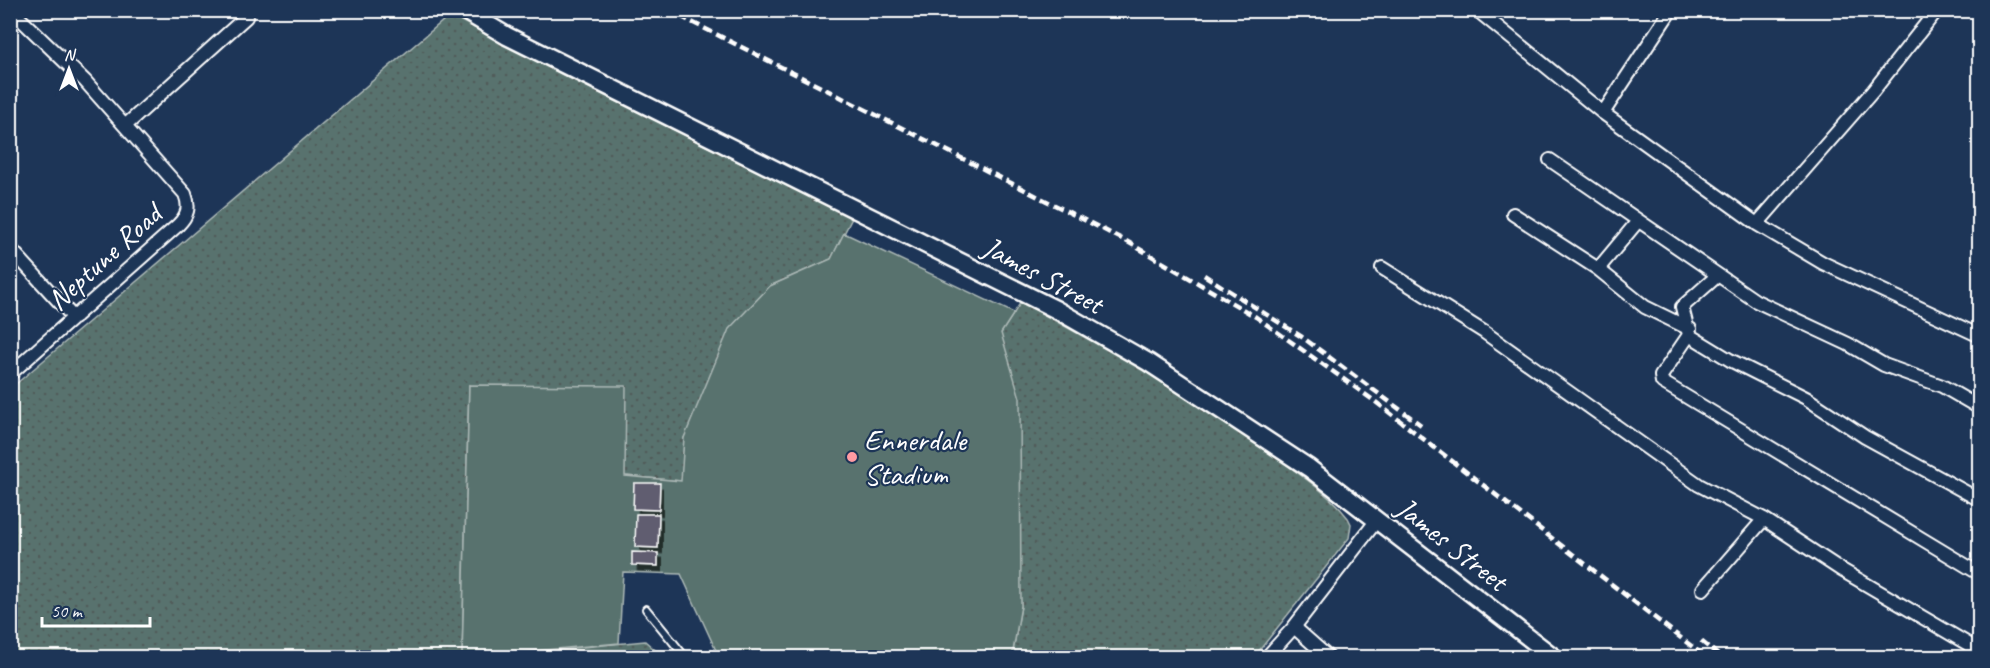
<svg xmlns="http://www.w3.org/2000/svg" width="1990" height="668" viewBox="0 0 1990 668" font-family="Caveat,sans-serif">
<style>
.grass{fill:url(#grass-dots);stroke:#acb8b6;stroke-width:1.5}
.garden{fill:#58726e;stroke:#acb8b6;stroke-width:1.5}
.building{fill:#615d6f;stroke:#fff;stroke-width:1.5;filter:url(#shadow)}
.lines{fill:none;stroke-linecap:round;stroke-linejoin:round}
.lane-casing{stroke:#fff;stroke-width:10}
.street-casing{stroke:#fff;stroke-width:16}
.secondary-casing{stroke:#fff;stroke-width:21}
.lane{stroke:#1d3557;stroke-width:6}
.street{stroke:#1d3557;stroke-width:12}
.secondary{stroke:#1d3557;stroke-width:16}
.rail{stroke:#fff;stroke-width:4.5;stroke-dasharray:9 4.5;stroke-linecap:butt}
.poi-dot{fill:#ff9aa2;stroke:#1d3557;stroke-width:2}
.labels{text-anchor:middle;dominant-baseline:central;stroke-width:4.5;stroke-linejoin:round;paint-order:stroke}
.street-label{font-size:30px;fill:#fff;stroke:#1d3557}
.poi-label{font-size:30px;fill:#fff;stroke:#1d3557;text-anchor:start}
</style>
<defs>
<pattern id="grass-dots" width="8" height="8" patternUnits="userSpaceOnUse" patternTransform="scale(1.5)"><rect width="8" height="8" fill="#58726e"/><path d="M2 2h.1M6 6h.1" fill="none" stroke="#515b5a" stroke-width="1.8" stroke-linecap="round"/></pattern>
<filter id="shadow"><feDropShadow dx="5.5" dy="5.5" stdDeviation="0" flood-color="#0009"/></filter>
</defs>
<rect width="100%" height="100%" fill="#1d3557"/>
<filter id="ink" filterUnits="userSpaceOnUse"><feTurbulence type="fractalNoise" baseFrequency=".0167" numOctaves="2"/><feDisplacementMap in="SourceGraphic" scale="12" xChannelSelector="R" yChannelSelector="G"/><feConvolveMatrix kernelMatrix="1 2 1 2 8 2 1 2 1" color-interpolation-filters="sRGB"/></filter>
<g filter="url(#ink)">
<!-- grass -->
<path class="grass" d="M 450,15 L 563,75 L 852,218 L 831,259 L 770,286 L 684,438 L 682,481 L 625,476 L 469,385 L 462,657 L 11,657 L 10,389 Z
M 1021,302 C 1107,349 1195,398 1275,456 C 1299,474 1330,494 1348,518 L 1351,524 L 1349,538 L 1254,657 L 1012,657 L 1021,606 L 1001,333 Z
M 645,641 L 663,657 L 470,658 Z"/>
<!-- garden -->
<path class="garden" d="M 844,233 L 1014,313 L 1001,333 L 1020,398 L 1021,606 L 1012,657 L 719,657 L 681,574 L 623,572 L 619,643 L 462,658 L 469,385 L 626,386 L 625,476 L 681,481 L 684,438 L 729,329 L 770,286 L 831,259 Z"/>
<!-- building -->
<path class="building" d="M 634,483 L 660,483 L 659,510 L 633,509 Z
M 636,514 L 659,514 L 658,548 L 635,547 Z
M 632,552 L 658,553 L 658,566 L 632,565 Z"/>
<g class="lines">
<!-- lane casing -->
<g class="lane-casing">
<path id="lane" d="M 646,609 L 686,658"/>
</g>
<!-- street casing -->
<g class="street-casing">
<path id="street" d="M 1477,10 L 1603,113 L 1757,224 L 1823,263 L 1980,336
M 1603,113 L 1671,10
M 125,126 L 246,17 L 248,10
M 1550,160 L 1756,301 L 1848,344 L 1884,365 L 1942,386 L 1980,408
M 1513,214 L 1598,269 L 1645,307 L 1690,329
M 1757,224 L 1873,91 L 1937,10
M 10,248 L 74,318
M 1382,268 L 1484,332 L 1699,485 L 1764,519 L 1840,569 L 1980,651
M 1598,269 L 1638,221
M 1717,276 L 1682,307 L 1689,335 L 1661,376 L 1662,382 L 1980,574
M 1689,335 L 1730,360 L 1806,398 L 1865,437 L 1980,500
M 10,374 L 178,225 C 188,215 190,207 185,194 L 85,81 L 11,10
M 1703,589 L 1764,519
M 1294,627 L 1329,658
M 1266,658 L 1294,627 L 1377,520"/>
</g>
<!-- secondary casing -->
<g class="secondary-casing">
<path id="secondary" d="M 463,10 L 507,36 L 1057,310 L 1148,362 L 1309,468 L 1555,658"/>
</g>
<!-- lane -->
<use href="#lane" class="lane"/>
<!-- street -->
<use href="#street" class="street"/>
<!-- secondary -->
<use href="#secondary" class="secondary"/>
<!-- rail -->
<path class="rail" d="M 668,10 L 1126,241 L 1256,317 L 1373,400 L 1707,658
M 1204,275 L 1302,337 L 1421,425
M 1701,641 L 1722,658"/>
</g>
</g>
<!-- markers -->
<circle class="poi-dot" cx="852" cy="457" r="6"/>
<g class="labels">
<!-- street labels -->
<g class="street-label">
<text transform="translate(104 257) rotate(-42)">Neptune Road</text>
<text transform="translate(1043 275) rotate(28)">James Street</text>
<text transform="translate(1452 544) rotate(38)">James Street</text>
</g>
<!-- poi labels -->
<g class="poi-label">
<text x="864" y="440">Ennerdale<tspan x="864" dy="34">Stadium</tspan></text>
</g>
</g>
<!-- margin -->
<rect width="1990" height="668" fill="none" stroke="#1d3557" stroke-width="36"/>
<rect x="18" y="18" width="1954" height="632" fill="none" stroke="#fff" stroke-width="2" filter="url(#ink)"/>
<!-- north arrow -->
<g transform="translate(69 69)" stroke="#1d3557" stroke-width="4.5" paint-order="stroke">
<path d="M0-4.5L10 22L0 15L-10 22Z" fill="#ffffff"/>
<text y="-9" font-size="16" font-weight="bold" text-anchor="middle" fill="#ffffff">N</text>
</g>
<!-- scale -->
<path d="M42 617v9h108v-9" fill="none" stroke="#ffffff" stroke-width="3"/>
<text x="51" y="617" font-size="18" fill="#ffffff" stroke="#1d3557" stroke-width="4.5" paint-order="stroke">50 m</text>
</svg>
